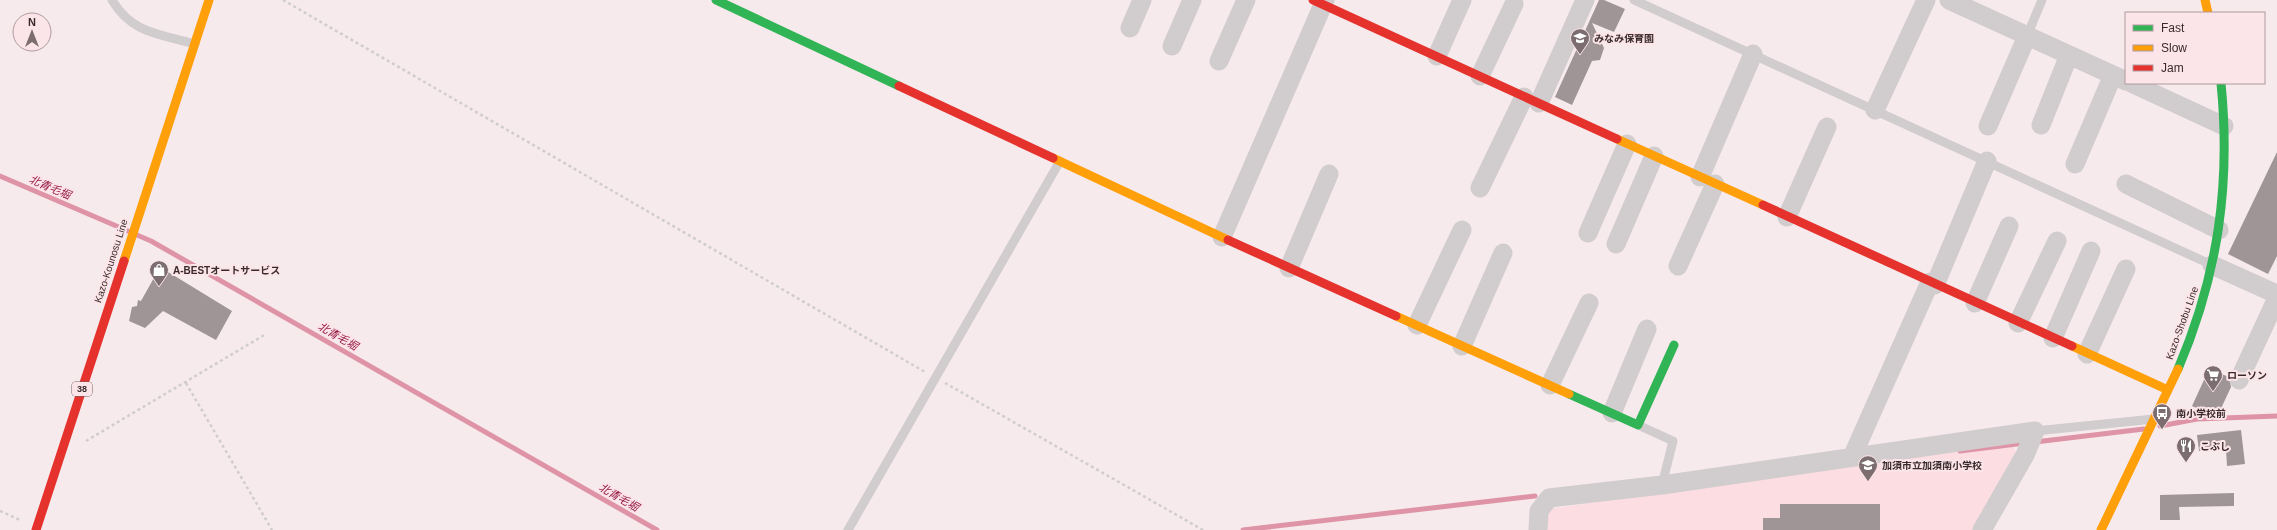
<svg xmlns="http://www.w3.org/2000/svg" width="2277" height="530" viewBox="0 0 2277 530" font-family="Helvetica,'Noto Sans JP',sans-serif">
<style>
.built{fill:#fbdde2}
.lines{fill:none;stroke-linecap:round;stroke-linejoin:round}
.stream{stroke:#de94a6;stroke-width:5}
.building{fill:#9f9496}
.path{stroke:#d1cdcd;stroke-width:2.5;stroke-dasharray:3 3;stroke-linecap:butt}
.lane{stroke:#d1cccd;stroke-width:9}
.street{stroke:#d1cccd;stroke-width:19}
.fast{stroke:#30b455;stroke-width:9}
.slow{stroke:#ff9f0a;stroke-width:9}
.jam{stroke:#e5322d;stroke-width:9}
.labels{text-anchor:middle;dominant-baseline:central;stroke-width:4;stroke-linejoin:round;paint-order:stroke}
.shield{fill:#fce5e9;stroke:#736265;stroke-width:1}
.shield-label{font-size:9px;font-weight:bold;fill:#382a2d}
.poi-label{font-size:10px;font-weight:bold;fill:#382a2d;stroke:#fce5e9;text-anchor:start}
.street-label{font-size:10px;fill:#382a2d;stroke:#fce5e9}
.water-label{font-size:11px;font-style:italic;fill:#951a47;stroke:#fce5e9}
</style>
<rect width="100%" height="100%" fill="#f7eaec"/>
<!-- built -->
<path class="built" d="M 2011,441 L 2017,455 L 1974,530 L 1543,530 L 1549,509 Z"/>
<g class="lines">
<!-- stream -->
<path class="stream" d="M 0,176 L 128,231
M 137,235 L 151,241 L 657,530
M 2160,426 L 2197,419 L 2277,416
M 2035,442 L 2144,429
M 1960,451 L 2025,443
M 1243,530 L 1535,496"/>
</g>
<!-- building -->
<path class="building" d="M 1599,0 L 1604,0 L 1625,9 L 1614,32 L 1592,23 L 1604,48 L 1600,60 L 1592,61 L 1572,105 L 1555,97 Z
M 2277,152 L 2277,256 L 2268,274 L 2228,254 Z
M 160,267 L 232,311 L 216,340 L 163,311 L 145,328 L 129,321 L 132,307 L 137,306 L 138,300 L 141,301 Z
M 2209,369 L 2229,377 L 2231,387 L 2217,417 L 2192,406 Z
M 2241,430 L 2245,464 L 2227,466 L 2226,449 L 2199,451 L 2197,435 Z
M 2234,493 L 2234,506 L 2179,507 L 2180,520 L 2160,520 L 2160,495 Z
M 1780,504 L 1880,504 L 1880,530 L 1763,530 L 1763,518 L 1780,518 Z"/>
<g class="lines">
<!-- path -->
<path class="path" d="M 283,0 L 925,372
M 186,383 L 272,530
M 945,383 L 1203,530
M 86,441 L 266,334
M 0,511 L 20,520"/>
<!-- lane -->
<path class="lane" d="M 112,0 C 132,34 160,34 195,44
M 1634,0 L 2212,265
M 2027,36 L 2042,0
M 1638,425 L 1673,441 L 1662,485
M 2035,431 L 2154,419
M 848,530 L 1060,161"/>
<!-- street -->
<path class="street" d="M 1949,0 L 2126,81
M 1130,28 L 1142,0
M 1172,46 L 1192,0
M 1437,56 L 1462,0
M 1219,61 L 1246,0
M 1480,76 L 1514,4
M 2131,83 L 2224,126
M 1539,103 L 1585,0
M 1875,110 L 1926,0
M 2041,125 L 2069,55
M 1988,126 L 2027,36
M 2075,164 L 2113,75
M 1700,177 L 1753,54
M 2126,184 L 2219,230
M 1480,188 L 1524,97
M 1787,217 L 1827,127
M 1588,233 L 1627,144
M 1222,237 L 1325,0
M 1616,244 L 1654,156
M 2212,265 L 2272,292
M 1678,266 L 1715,184
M 1289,268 L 1329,174
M 1935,285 L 1987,161
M 1975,303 L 2009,226
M 2018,323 L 2057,241
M 1417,325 L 1462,230
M 2053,338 L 2091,251
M 1462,346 L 1503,253
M 2087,354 L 2126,269
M 2239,380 L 2277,298
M 1550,385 L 1589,303
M 1612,413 L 1647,329
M 1852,457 L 1930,282
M 1538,530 L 1539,511 L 1549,498 L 1662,485 L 2035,431
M 1982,530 L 2025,455 L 2035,431"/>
<!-- fast -->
<path class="fast" d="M 716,0 L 899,86
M 2178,369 C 2218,275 2231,185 2221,83
M 1569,394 L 1638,425 L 1674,345"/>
<!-- slow -->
<path class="slow" d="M 2205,0 L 2208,13
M 1617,139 L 1763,205
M 1053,158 L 1228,240
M 124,261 L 209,0
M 1396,316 L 1569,394
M 2072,346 L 2168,390
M 2101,530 L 2178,369"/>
<!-- jam -->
<path class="jam" d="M 1313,0 L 1617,139
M 899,86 L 1053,158
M 1763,205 L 2072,346
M 1228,240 L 1396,316
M 36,530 L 124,261"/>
</g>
<!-- icons -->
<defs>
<g id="school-pin" transform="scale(1)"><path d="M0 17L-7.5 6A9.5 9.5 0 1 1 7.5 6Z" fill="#7b6d70" stroke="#fce5e9"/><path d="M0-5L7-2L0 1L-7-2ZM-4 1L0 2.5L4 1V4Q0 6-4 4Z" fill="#fff"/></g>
<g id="shop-pin" transform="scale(1)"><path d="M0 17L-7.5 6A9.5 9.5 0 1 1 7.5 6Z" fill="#7b6d70" stroke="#fce5e9"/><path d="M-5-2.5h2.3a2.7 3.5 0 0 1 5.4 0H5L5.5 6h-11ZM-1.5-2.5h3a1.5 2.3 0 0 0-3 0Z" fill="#fff"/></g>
<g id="supermarket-pin" transform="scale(1)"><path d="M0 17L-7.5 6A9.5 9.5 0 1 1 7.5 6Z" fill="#7b6d70" stroke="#fce5e9"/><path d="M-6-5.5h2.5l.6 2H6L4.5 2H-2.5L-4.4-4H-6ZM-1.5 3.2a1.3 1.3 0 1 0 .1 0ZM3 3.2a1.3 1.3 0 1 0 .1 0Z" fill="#fff"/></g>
<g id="bus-pin" transform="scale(1)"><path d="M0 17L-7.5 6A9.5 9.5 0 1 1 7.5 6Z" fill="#7b6d70" stroke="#fce5e9"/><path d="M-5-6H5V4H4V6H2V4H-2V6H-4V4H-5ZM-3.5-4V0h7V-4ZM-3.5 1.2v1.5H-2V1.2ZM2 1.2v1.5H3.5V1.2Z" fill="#fff"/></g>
<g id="restaurant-pin" transform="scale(1)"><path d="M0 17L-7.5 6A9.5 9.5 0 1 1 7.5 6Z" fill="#7b6d70" stroke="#fce5e9"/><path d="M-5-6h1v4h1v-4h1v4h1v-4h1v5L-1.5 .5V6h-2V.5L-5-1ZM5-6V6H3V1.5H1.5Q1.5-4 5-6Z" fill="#fff"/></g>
</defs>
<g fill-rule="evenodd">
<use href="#school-pin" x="1580" y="38"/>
<use href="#shop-pin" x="159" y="270"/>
<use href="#supermarket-pin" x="2213" y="375"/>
<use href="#bus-pin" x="2162" y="413"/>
<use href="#restaurant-pin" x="2186" y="446"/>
<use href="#school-pin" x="1868" y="465"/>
</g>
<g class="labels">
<!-- shield labels -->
<rect class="shield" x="72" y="382" width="20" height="14" rx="3"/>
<g class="shield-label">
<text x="82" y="389">38</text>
</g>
<!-- poi labels -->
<g class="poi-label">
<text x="1594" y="38">みなみ保育園</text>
<text x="173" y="270">A-BESTオートサービス</text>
<text x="2227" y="375">ローソン</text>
<text x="2176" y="413">南小学校前</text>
<text x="2200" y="446">こぶし</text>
<text x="1882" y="465">加須市立加須南小学校</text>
</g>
<!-- street labels -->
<g class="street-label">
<text transform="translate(111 261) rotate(-72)">Kazo-Kounosu Line</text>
<text transform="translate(2182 323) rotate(-70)">Kazo-Shobu Line</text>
</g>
<!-- water labels -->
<g class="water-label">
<text transform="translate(50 187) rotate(23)">北青毛堀</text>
<text transform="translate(338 336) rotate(30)">北青毛堀</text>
<text transform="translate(619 497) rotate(30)">北青毛堀</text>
</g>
</g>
<!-- legend -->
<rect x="2125" y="12" width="140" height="72" fill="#fce5e9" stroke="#ae9a9e"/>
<rect x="2133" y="25" width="20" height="6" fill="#30b455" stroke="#ae9a9e"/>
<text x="2161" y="32" font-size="12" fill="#382a2d">Fast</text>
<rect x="2133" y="45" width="20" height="6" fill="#ff9f0a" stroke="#ae9a9e"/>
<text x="2161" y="52" font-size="12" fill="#382a2d">Slow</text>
<rect x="2133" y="65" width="20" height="6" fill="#e5322d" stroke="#ae9a9e"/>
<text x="2161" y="72" font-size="12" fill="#382a2d">Jam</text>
<!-- north arrow -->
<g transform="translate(32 32)"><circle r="19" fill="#fce5e9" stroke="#ae9a9e"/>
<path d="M0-3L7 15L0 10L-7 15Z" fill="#7b6d70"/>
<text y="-6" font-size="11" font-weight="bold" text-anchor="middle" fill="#382a2d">N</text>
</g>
</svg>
